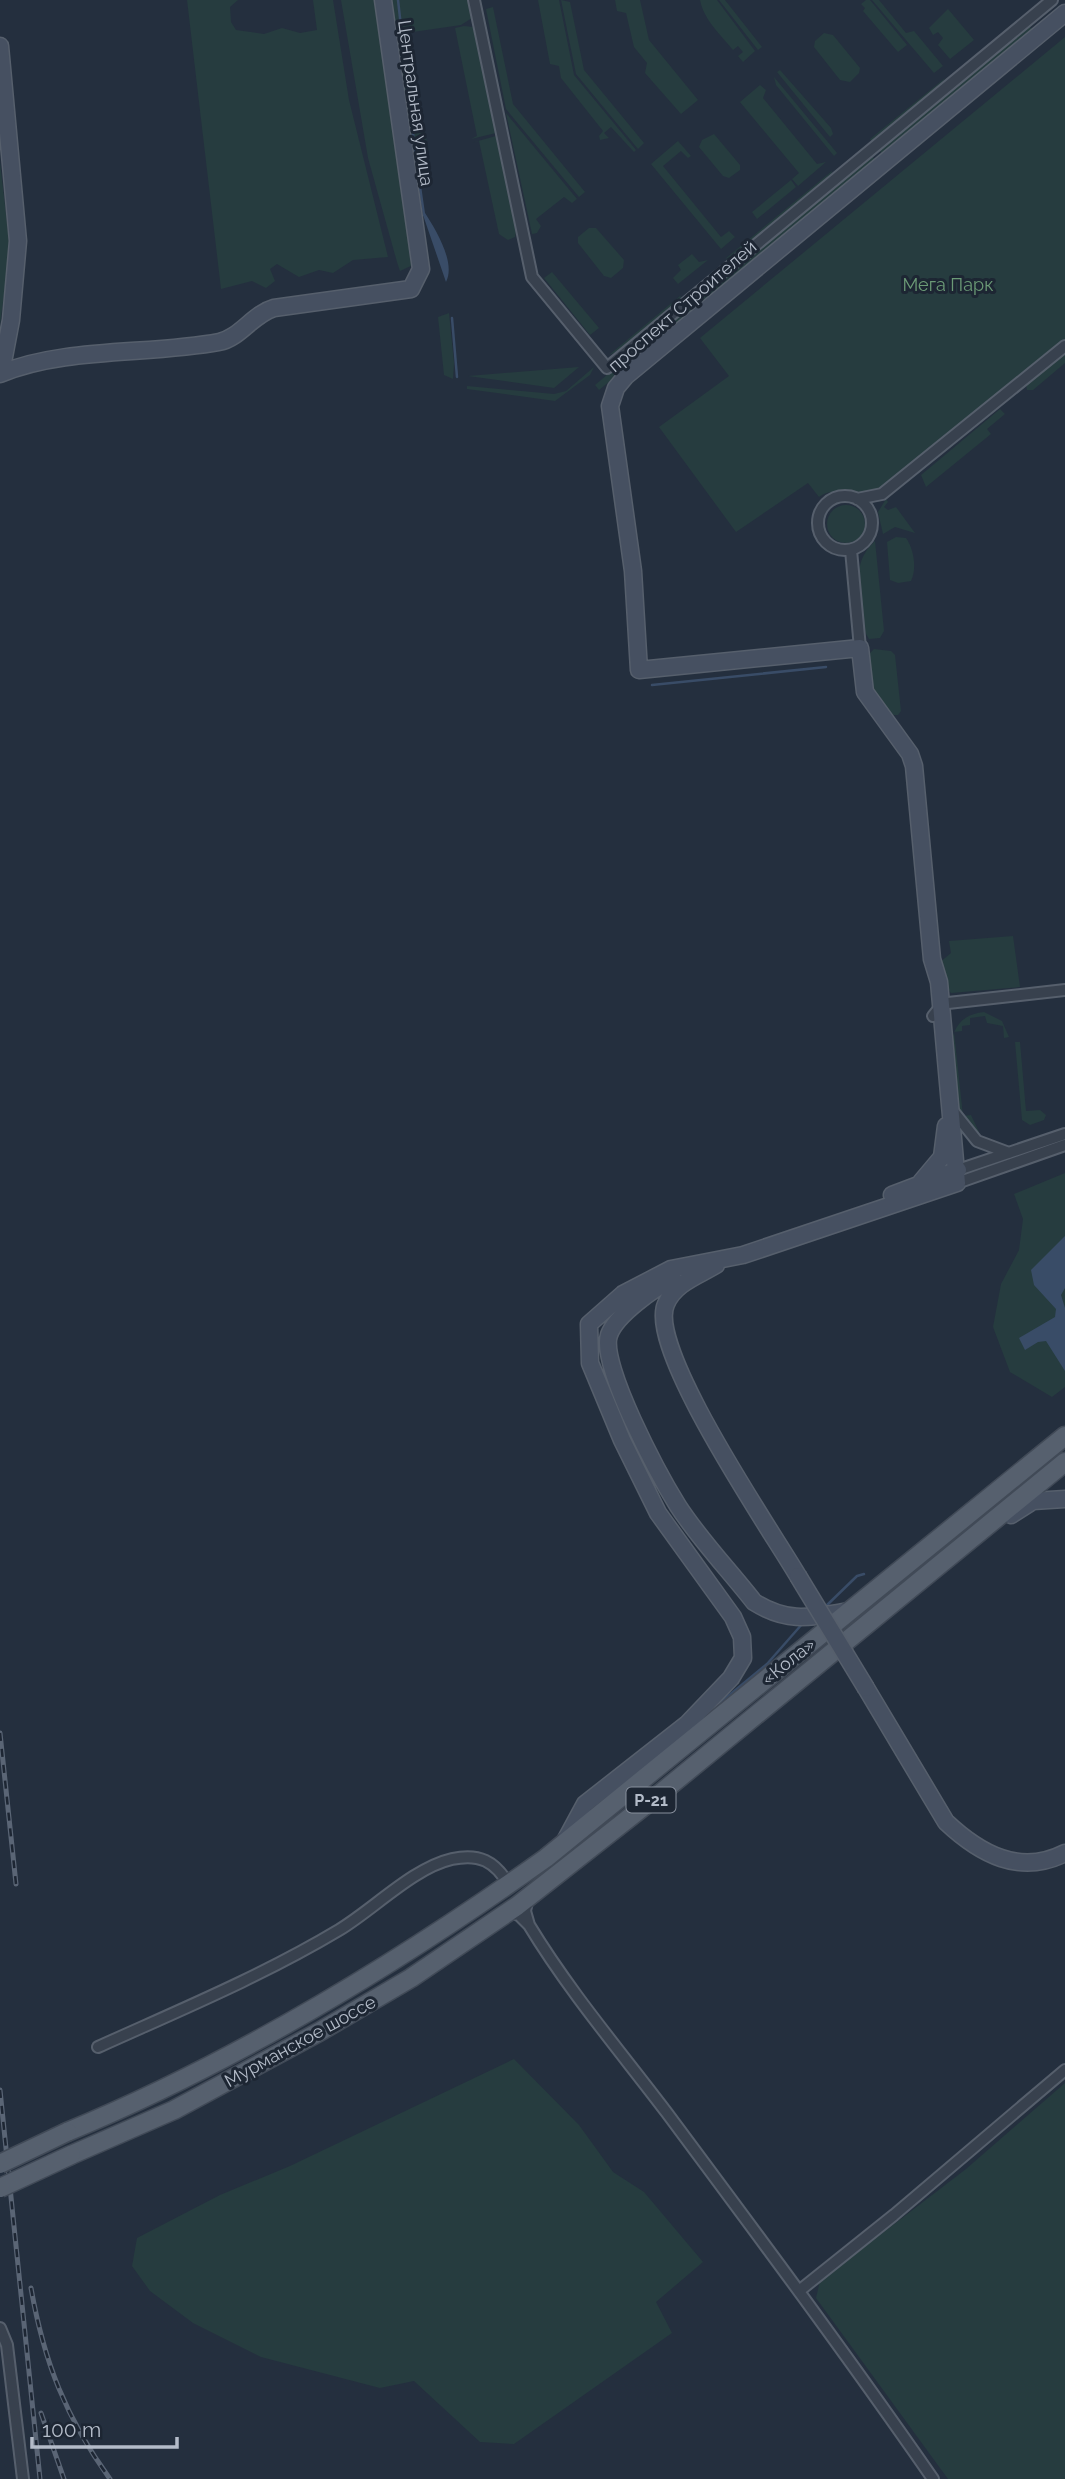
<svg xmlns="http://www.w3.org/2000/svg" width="1065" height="2479" viewBox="0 0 1065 2479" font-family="Raleway,sans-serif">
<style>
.green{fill:#263c3f}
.water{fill:#394c67}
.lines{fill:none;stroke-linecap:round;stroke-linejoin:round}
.stream{stroke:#394c67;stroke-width:2.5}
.street-casing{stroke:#565f6c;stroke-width:14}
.secondary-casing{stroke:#565f6c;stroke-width:19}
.primary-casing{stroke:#414a57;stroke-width:21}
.street{stroke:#38414e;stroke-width:10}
.secondary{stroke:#465061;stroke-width:16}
.primary{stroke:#56606e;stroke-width:18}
.rail-casing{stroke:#5a6575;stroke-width:5}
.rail{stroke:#1d2633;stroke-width:2.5;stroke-dasharray:8;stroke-linecap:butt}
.secondary-bridge-casing{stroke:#565f6c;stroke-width:19;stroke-linecap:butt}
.primary-bridge-casing{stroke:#414a57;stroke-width:21;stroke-linecap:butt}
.secondary-bridge{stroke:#465061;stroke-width:16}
.primary-bridge{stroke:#56606e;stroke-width:18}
.labels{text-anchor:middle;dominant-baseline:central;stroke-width:6;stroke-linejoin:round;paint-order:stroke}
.shield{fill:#1d2633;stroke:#878f9c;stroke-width:2}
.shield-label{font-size:16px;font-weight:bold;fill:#b4bcc9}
.street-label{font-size:18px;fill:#b4bcc9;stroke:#1d2633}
.park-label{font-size:18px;fill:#6b9a76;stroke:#1d2633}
</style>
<rect width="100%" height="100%" fill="#242f3e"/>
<!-- green -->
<path class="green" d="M 187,0 L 238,0 L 230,7 L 231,22 L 236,30 L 264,34 L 282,28 L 300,33 L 317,30 L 313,0 L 333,0 L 349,100 L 388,257 L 353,260 L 333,273 L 319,270 L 299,277 L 277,264 L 270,269 L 275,281 L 266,288 L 252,281 L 221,289 Z
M 341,0 L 375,0 L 413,265 L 400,271 L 397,262 L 368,158 Z
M 391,0 L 468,0 L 472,18 L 461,25 L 406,33 L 418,124 L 423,124 L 429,151 L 413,155 Z
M 538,0 L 559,0 L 574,75 L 636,150 L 634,152 L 611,127 L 604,133 L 609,138 L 600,140 L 599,136 L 603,131 L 561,78 L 559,66 L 550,64 Z
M 561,0 L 570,2 L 584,70 L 644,143 L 638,149 L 576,74 Z
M 615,0 L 640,0 L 649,40 L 698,100 L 681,114 L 645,73 L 647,63 L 634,47 L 626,13 L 617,11 Z
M 700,0 L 717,0 L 755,51 L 743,62 L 738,56 L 743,52 L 738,46 L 733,50 C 720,34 704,20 700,0 Z
M 719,0 L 725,0 L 762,47 L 758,50 Z
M 866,0 L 870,0 L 907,45 L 898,52 L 863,11 L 865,8 L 861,4 Z
M 872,0 L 879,0 L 906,33 L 914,31 L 943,66 L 934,73 Z
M 493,7 L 513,104 L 585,192 L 579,197 L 506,109 L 486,9 Z
M 948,9 L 974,40 L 950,59 L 938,45 L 943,38 L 938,32 L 933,35 L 929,28 Z
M 464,26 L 473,27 L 496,133 L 471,139 L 477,136 L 455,28 Z
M 1029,26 L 1034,31 L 883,155 L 879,150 Z
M 824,33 L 833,35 L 860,68 L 859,73 L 850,82 L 840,80 L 814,47 L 815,41 Z
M 1065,37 L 1065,339 L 879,490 C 859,498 835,485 819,497 L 808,483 L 736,532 L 659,427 L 729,376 L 700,338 Z
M 780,70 L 831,128 L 833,134 L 830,137 L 777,72 Z
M 774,77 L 837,153 L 834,156 L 776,85 Z
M 945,78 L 939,87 L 872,142 L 870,139 Z
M 760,85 L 766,90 L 763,98 L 817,164 L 826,162 L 798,186 L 792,179 L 799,173 L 740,102 Z
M 506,113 L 577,199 L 572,203 L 564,197 L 536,219 L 541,226 L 537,233 L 532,234 Z
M 714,134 L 740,165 L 740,170 L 729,178 L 723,176 L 699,147 L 702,140 Z
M 496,136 L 516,231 L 515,237 L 508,240 L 499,234 L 479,141 L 471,143 Z
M 678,141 L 691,156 L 688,158 L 681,151 L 663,166 L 721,237 L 729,231 L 735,237 L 721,249 L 651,164 Z
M 872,156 L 876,161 L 701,306 L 696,300 Z
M 0,162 L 10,249 L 0,325 Z
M 832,171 L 831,176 L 734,256 L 725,259 Z
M 791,180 L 796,187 L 757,219 L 752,212 Z
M 589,228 L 596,228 L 624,260 L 623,268 L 611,278 L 604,276 L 578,243 L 578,237 Z
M 692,254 L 699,262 L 708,260 L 678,284 L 673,278 L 681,270 L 678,265 Z
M 552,272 L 599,328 L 590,335 L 544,278 Z
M 680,296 L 683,299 L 621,350 L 609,355 Z
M 689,306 L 694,312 L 599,390 L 595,385 Z
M 449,313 L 454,363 L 453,379 L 444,375 L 438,317 Z
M 1065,353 L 1065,363 L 1033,390 L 1027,390 L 1026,384 Z
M 579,367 L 554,388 L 468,376 Z
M 594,367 L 590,375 L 555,401 L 467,389 L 467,386 L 554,394 L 566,391 Z
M 1000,409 L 1005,414 L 987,429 L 991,434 L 926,487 L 921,475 Z
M 886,499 L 888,502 L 884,507 L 888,510 L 896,507 L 915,533 L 895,527 L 883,534 L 878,512 Z
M827 524a19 19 0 1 1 38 0a19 19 0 1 1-38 0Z
M 896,537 L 906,538 C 914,549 917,569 911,581 L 898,583 L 890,580 L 887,542 Z
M 875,541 L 884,631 L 880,638 L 869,639 L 865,632 C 861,598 848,565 875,541 Z
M 874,649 L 891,651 L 895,655 L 901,711 L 898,715 L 888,715 L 873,695 L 864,659 Z
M 1013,936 L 1020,987 L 951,993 L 944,984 L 939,963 L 951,953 L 949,941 Z
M 984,1012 L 1002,1021 L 1009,1037 L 1004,1038 L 1003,1026 L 987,1023 L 985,1016 L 970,1018 L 970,1025 L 962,1026 L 962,1031 L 954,1032 L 963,1116 L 971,1115 L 979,1132 L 977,1136 L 961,1118 L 958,1109 C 954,1074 935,1017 984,1012 Z
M 1015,1042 L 1020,1042 L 1026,1111 L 1040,1110 L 1046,1115 L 1044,1120 L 1030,1125 L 1022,1120 Z
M 1065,1173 L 1065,1387 L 1052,1397 L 1010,1372 L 993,1327 L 1001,1284 L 1019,1250 L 1023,1219 L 1014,1194 Z
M 514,2059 L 579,2125 L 613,2172 L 644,2192 L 703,2262 L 656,2302 L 672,2333 L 514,2444 L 480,2442 L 414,2381 L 380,2388 L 261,2357 L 193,2323 L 150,2291 L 132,2266 L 137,2238 L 220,2195 L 290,2166 Z
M 1065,2083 L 1065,2479 L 948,2479 L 816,2298 L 820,2281 L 966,2169 Z"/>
<!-- water -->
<path class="water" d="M 425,213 C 436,230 456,263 446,282 L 423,215 Z
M 1065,1236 L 1065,1288 L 1061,1295 L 1065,1308 L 1065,1371 L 1046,1341 L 1038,1342 L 1025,1350 L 1019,1338 L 1055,1317 L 1056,1309 L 1034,1285 L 1031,1270 Z"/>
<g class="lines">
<!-- stream -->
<path class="stream" d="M 398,0 L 415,151
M 417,166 L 424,215
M 452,318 L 457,377
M 652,685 L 826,667
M 825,1607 L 857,1576 L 864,1574
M 709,1712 L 767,1664 L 803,1623"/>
<!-- street casing -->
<g class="street-casing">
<path id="street" d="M 474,0 L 532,277 L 607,368 L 1052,0
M818 523a27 27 0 1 1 54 0a27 27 0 1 1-54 0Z
M 857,499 L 882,494 L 1065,346
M 851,550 L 860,648
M 933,1016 L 941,1006 L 948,1003 L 1065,990
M 953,1111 L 977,1141 L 1009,1153
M 958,1170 L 1065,1134
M 957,1183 L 1065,1145
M 508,1912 L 519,1915 L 529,1925 L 525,1911 L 528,1898
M 529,1925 C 569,1991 620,2051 667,2113 C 757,2234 847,2355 933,2479
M 98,2047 C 180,2010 262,1976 339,1930 C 374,1909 413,1868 452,1859 C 479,1853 495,1861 509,1885
M 799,2291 L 894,2215 L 1065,2070
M 0,2328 L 7,2345 L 23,2479"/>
</g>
<!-- secondary casing -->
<g class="secondary-casing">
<path id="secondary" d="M 0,46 L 18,241 L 11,320 L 1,373
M 0,374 C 63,347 151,355 219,342 C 240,338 253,314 274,308 L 411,289 L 421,269 L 383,0
M 921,1182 L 942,1157 L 946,1126
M 892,1195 L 958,1170
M 716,1265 C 698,1276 675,1283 666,1304 C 646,1348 771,1530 798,1576
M 673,1279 C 654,1288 616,1315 609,1335 C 599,1365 660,1477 678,1506 C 700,1540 729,1570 754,1602 C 789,1624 812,1617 850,1611
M 1011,1515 L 1033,1501 L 1065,1499
M 866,1688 L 946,1822 C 980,1854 1020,1876 1065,1853
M 565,1841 L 585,1804 L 687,1724 L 731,1678 L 743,1658 L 742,1637 L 733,1617 L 658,1513 L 622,1440 L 590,1363 L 589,1324 L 623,1294 L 671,1269 L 743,1255 L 957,1183 L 939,982 L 932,959 L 914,766 L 910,754 L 865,692 L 860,648 L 639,670 L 633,571 L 610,406 L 616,388 L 626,376 L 1065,13"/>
</g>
<!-- primary casing -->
<g class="primary-casing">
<path id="primary" d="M 67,2132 C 236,2062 397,1964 546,1858 L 1065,1436
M 71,2155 L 174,2110 L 319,2032 L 411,1978 L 517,1906 L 662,1792 L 1065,1462"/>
</g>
<!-- street -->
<use href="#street" class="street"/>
<!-- secondary -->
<use href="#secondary" class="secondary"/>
<!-- primary -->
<use href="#primary" class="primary"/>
<!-- rail casing -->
<g class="rail-casing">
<path id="rail" d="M 0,1733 L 16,1884
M 0,2090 L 40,2479
M 31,2288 C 44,2362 66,2418 110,2479
M 41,2413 L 64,2479"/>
</g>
<!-- rail -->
<use href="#rail" class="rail"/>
<!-- secondary-bridge casing -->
<g class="secondary-bridge-casing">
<path id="secondary-bridge" d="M 798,1576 L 866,1688"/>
</g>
<!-- primary-bridge casing -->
<g class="primary-bridge-casing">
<path id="primary-bridge" d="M 0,2164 L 67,2132
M 0,2188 L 71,2155"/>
</g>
<!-- secondary-bridge -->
<use href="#secondary-bridge" class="secondary-bridge"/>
<!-- primary-bridge -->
<use href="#primary-bridge" class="primary-bridge"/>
</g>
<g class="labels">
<!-- shield labels -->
<rect class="shield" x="626.5" y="1787.5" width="49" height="25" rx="5"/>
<g class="shield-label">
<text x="651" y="1800">Р-21</text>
</g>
<!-- street labels -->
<g class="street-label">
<text transform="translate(416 103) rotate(82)">Центральная улица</text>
<text transform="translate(682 306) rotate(-41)">проспект Строителей</text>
<text transform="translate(788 1661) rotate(-39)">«Кола»</text>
<text transform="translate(300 2041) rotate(-29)">Мурманское шоссе</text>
</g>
<!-- park labels -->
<g class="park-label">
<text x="948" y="284">Мега Парк</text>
</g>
</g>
<!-- scale -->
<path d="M32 2437v10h145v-10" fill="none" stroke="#b4bcc9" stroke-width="3.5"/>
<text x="42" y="2437" font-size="21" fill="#b4bcc9" stroke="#1d2633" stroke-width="5" paint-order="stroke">100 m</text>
</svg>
